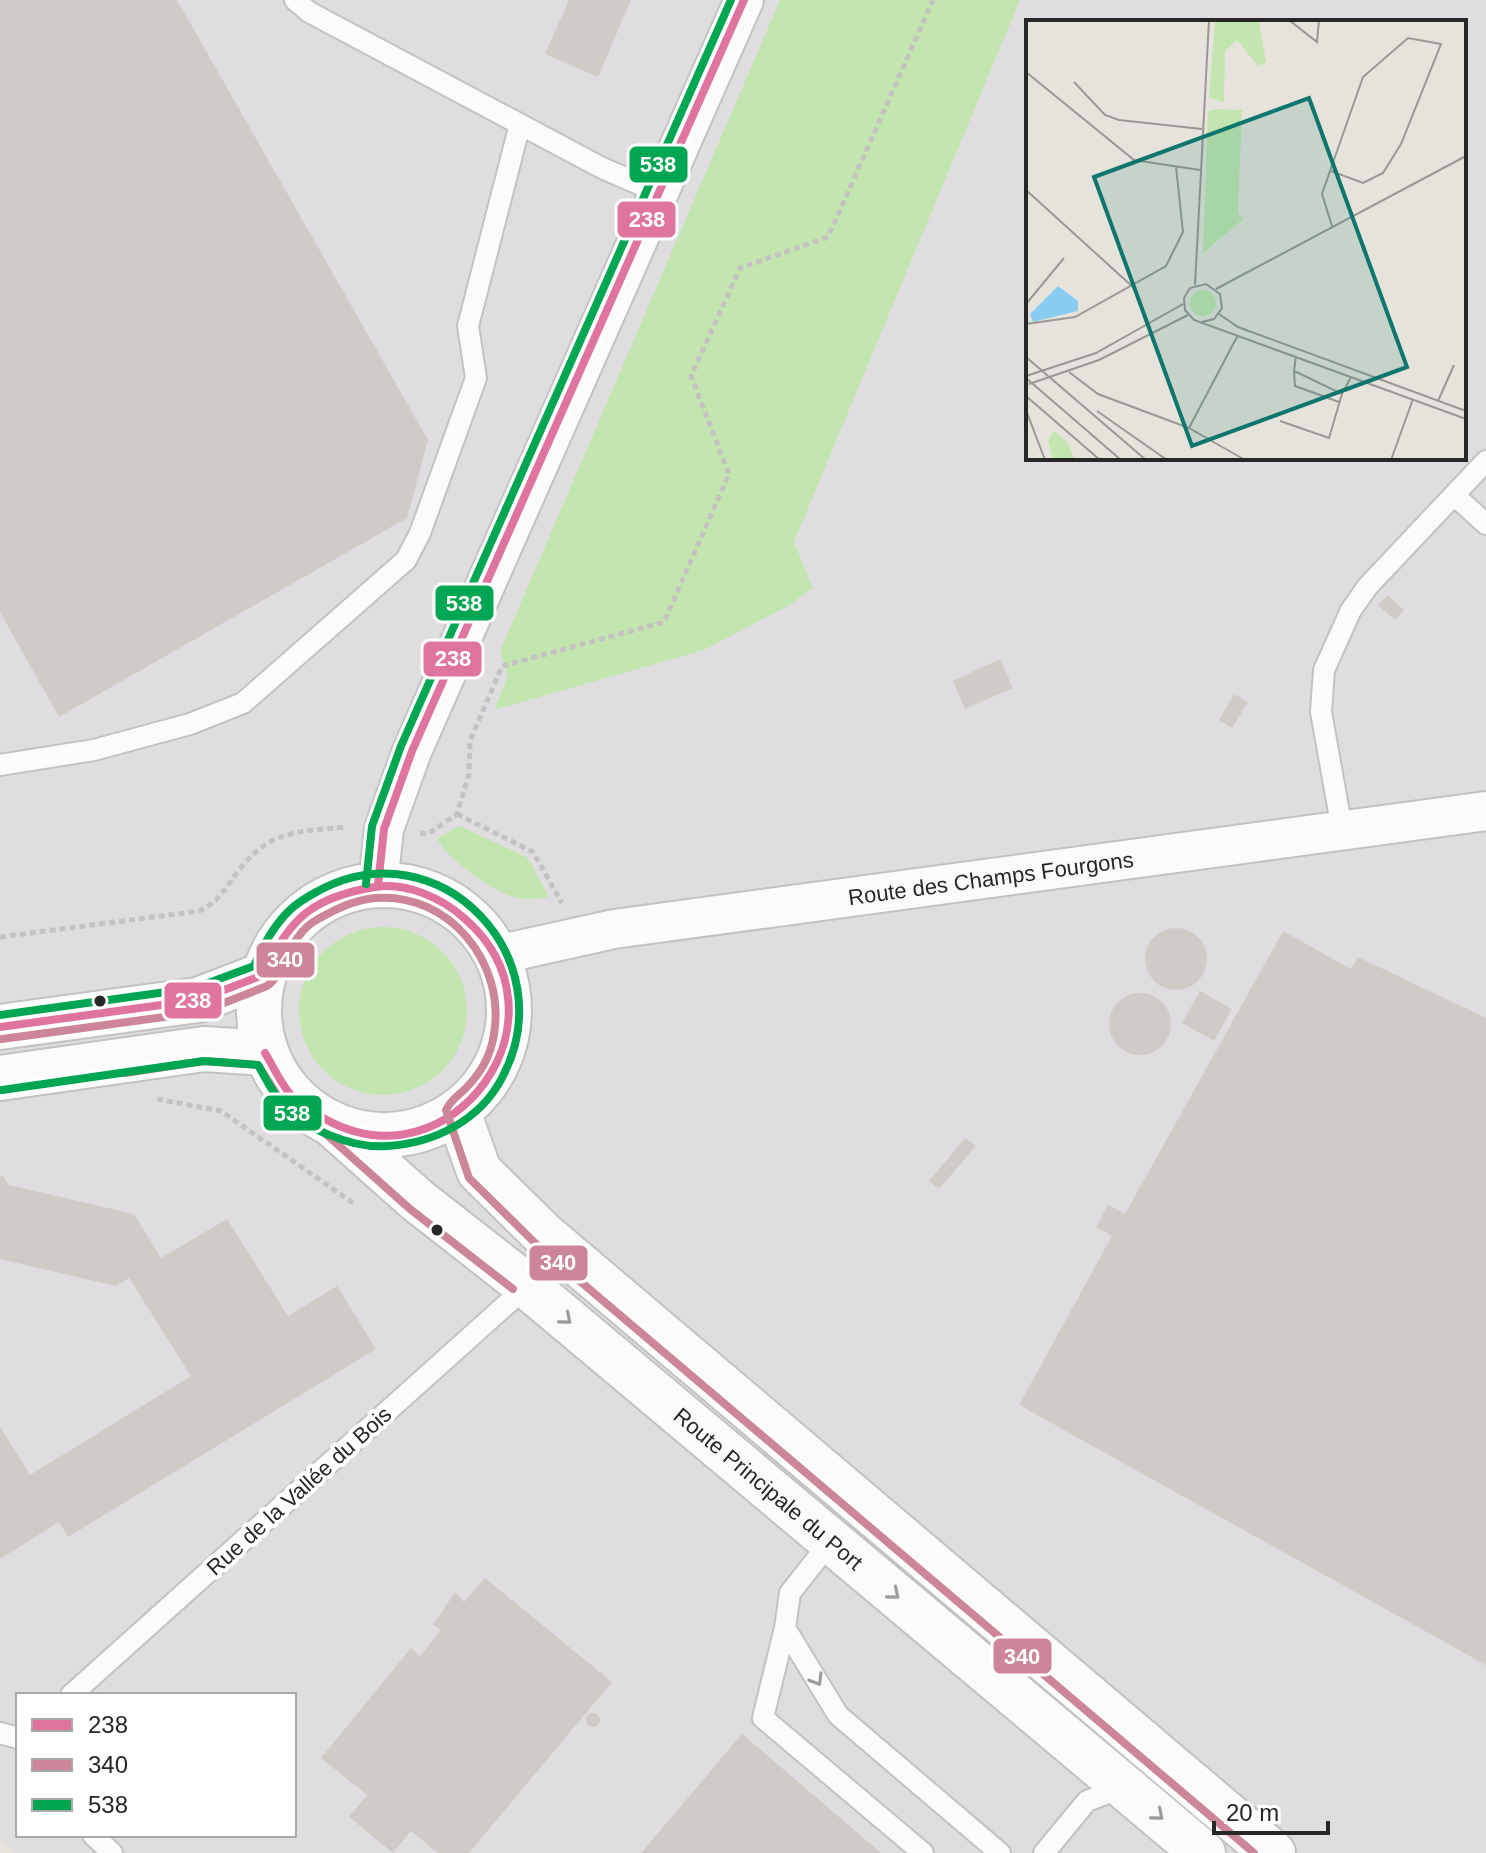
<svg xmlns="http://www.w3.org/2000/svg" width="1486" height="1853" viewBox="0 0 1486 1853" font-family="Arial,sans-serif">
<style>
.industrial{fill:#e0dde0;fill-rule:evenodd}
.green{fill:#c3e6b1}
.building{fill:#cfccc7}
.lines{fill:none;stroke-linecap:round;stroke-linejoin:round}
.service-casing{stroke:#c3c2c2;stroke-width:24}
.minor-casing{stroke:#c3c2c2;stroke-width:42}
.secondary-casing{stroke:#c3c2c2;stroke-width:48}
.path{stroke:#c4c3c2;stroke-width:5;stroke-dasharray:6 4;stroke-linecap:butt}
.service{stroke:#fbfbfa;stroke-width:20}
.minor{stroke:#fbfbfa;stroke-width:38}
.secondary{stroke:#fbfbfa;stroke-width:44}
.bus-1-casing{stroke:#fff;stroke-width:14}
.bus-2-casing{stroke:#fff;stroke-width:14}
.bus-3-casing{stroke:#fff;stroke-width:14}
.bus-1{stroke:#df749f;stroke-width:8}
.bus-2{stroke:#cc8697;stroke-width:8}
.bus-3{stroke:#00a651;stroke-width:8}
.oneway{stroke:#9c9c9b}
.bus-dot{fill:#272727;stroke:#fff;stroke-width:3}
.labels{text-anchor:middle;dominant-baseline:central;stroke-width:8;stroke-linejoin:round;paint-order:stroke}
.street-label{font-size:22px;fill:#272727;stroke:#fff}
.inset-road{fill:none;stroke:#9a9894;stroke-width:2}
.view{fill:#0f766e;fill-opacity:0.15;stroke:#0f766e;stroke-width:4}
.inset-edge{fill:none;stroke:#272727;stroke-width:4}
.line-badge{stroke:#fff;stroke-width:3}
.badge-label{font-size:22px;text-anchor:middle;font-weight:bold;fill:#fff}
</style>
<rect width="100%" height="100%" fill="#e6e3dc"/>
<!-- industrial -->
<path class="industrial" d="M 0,0 L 1486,0 L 1486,1853 L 15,1853 L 0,1838 ZM 1028,22 L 1464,22 L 1464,458 L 1028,458 ZM 18,1695 L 294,1695 L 294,1835 L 18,1835 Z"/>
<!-- green -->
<path class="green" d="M 780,0 L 1020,0 L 794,542 L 813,588 L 788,606 L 704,650 L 494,710 L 508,675 L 500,651 Z
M 456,827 L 462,827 L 528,858 L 549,897 C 540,898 531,900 523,899 C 500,898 448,860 437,839 Z
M299 1011a84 84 0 1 1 168 0a84 84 0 1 1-168 0Z"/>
<!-- building -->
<path class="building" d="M 0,0 L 177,0 L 428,440 L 407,518 L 59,717 L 0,612 Z
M 569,0 L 631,0 L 598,77 L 545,54 Z
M 1388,595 L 1404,610 L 1395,620 L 1378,605 Z
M 1000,659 L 1013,688 L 965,709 L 953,681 Z
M 1234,694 L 1248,702 L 1232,728 L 1219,720 Z
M1145 959a31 31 0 1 1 62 0a31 31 0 1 1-62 0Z
M 1283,931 L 1351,969 L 1358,957 L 1486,1018 L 1486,1665 L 1019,1405 L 1112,1236 L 1096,1227 L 1108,1205 L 1125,1214 Z
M 1200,991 L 1232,1009 L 1214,1041 L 1182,1023 Z
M1109 1024a31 31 0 1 1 62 0a31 31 0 1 1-62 0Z
M 965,1138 L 976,1146 L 939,1189 L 929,1181 Z
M 2,1175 L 9,1185 L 134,1214 L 161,1258 L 227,1219 L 288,1316 L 337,1286 L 376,1349 L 68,1537 L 59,1522 L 0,1559 L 0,1427 L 30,1475 L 191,1376 L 129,1278 L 116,1286 L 0,1259 L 0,1177 Z
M 485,1578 L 612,1682 L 469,1853 L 438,1853 L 411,1831 L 393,1853 L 349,1817 L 367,1795 L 321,1758 L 411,1648 L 420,1656 L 441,1630 L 433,1625 L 455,1592 L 464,1602 Z
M586 1720a7 7 0 1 1 14 0a7 7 0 1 1-14 0Z
M 742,1734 L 881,1853 L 641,1853 Z"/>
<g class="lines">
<!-- service casing -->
<g class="service-casing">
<path id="service" d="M 295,0 L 309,12 L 602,168 L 660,193
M 1454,495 L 1486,524
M 0,765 L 94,750 L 190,724 L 243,703 L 406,560 L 420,533 L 476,378 L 468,326 L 520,124
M 1342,829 L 1321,712 L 1324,670 L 1351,610 L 1368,586 L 1486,461
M 831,1541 L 790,1593 L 785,1628 L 838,1715 L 1000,1853
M 785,1628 L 763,1718 L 923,1853
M 71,1695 L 527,1286
M 0,1733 L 18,1738
M 93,1835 L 112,1853
M 1044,1853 L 1087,1801 L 1124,1787"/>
</g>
<!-- minor casing -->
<g class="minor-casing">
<g id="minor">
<path d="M 378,885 L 384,829 L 412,751 L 744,0"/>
<path id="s1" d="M 497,955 L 614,929 L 1486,811"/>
</g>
</g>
<!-- secondary casing -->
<g class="secondary-casing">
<g id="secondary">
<circle cx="384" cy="1010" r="125"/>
<path d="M 0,1027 L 198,1000 L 263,975"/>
<path d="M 0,1078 L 204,1049 L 265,1053"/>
<path d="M 458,1112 L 479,1171 L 543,1234 L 1273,1853"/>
<path id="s2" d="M 334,1126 L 417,1200 L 527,1286 L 1203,1853"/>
</g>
</g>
<!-- path -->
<path class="path" d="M 457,814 L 533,852 L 562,903
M 420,833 L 428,834 L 457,814 L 469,774 L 470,741 L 502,666 L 664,622 L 729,474 L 691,376 L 740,268 L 828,237 L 933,0
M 0,937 L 199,911 C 219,902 226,887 239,870 C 271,829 298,832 346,827
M 157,1099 L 221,1111 L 356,1205"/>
<!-- service -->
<use href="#service" class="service"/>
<!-- minor -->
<use href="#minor" class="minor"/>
<!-- secondary -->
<use href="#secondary" class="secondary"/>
<!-- bus-1 casing -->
<g class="bus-1-casing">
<path id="bus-1" d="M 378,885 L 384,829 L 412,751 L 744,0
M 263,975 C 289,918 313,897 375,887 C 406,882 442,898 464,918 C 578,1016 453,1190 325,1119 C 313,1112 299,1105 290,1094 C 280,1082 273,1066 265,1053
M 0,1027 L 198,1000 L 263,975"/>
</g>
<!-- bus-2 casing -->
<g class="bus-2-casing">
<path id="bus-2" d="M 2,1039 L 201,1012 L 267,986 C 287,972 287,936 318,919 C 336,909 354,900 375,898 C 450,892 506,964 494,1034 C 491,1055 481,1073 466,1088 C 459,1095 450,1101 446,1110 L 469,1178 L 535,1243 L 1254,1853
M 125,1073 L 204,1061 L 258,1065 L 284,1106 L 327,1135 L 410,1209 L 513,1289"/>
</g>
<!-- bus-3 casing -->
<g class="bus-3-casing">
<path id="bus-3" d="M 366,884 L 372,826 L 401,746 L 731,0
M 0,1015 L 195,988 L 254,966 C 263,945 274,925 290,910 C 299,901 309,896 320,890 C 439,827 566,957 502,1078 C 480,1120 435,1143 388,1146 C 354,1149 302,1129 280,1101 C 271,1090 265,1077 258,1065 L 204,1061 L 2,1090"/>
</g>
<!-- bus-1 -->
<use href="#bus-1" class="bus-1"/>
<!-- bus-2 -->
<use href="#bus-2" class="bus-2"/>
<!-- bus-3 -->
<use href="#bus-3" class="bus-3"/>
</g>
<!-- one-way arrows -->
<defs><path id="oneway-chevron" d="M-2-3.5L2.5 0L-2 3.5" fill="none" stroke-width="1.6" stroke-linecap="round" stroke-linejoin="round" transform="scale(2)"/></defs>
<g class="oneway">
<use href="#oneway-chevron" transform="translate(566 1319) rotate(40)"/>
<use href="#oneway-chevron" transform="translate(894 1594) rotate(40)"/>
<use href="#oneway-chevron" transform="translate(817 1680) rotate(59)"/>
<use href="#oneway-chevron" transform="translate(1158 1815) rotate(40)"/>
</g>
<!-- markers -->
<g class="bus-dot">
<circle cx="100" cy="1001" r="7"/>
<circle cx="437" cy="1230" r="7"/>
</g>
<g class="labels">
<!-- street labels -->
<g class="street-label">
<text stroke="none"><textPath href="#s1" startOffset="500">Route des Champs Fourgons</textPath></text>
<text stroke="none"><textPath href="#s2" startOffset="566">Route Principale du Port</textPath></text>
<text transform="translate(299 1491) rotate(-42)">Rue de la Vallée du Bois</text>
</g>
</g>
<!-- overview -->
<g transform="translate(1026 20)">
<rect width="440" height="440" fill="#e6e3dc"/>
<path d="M 189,0 L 233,0 L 240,42 L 232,46 L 211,20 L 199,31 L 198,82 L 183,78 ZM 190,89 L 216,90 L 212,193 L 217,199 L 177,233 L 182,91 ZM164 283a13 13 0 1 1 26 0a13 13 0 1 1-26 0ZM 28,411 L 42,423 L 49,440 L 27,440 L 22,420 Z" fill="#c3e6b1"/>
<path d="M 32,266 L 52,281 L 52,291 L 7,302 L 4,294 Z" fill="#88cdf0"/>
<path class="inset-road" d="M 263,0 L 291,22 L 293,0M 0,52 L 108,140 L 174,150M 48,62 L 79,95 L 93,100 L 176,109M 305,151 L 337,163 L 357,153 L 375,124 L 415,24 L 382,18 L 337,57 L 296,174 L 306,206M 0,170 L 108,268M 169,265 L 183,0M 190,269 L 440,136M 0,284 L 38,238M 193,294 L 212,307 L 440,391M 176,302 L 188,299 L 196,288 L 194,274 L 180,264 L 164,268 L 158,278 L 159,290 L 168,300 L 440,399M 0,304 L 49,297 L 140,246 L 157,212 L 150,147M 270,336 L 268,351 L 316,374 L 325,357M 0,337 L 120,440M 268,351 L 269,366 L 313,382M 43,352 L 72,374 L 163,408M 0,356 L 70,333 L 157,284M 0,358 L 95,440M 3,364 L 73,340 L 162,295M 0,376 L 74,440M 412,381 L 428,345M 0,390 L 19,440M 71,391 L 141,440M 254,401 L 303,418 L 316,374M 163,408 L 212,315M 163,408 L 219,440M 365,440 L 387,379"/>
<path class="view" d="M 283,78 L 381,347 L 166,426 L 68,157 Z"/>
<rect width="440" height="440" class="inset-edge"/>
</g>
<g class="line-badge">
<rect x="628" y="145" width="61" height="39" rx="8" fill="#00a651"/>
<rect x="616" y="200" width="61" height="39" rx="8" fill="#df749f"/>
<rect x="434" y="584" width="61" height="38" rx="8" fill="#00a651"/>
<rect x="422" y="640" width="61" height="38" rx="8" fill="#df749f"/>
<rect x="255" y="941" width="61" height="38" rx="8" fill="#cc8697"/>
<rect x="163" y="981" width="60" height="39" rx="8" fill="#df749f"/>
<rect x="262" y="1094" width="61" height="38" rx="8" fill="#00a651"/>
<rect x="528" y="1244" width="61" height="38" rx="8" fill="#cc8697"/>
<rect x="992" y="1637" width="61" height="38" rx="8" fill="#cc8697"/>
</g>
<g class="badge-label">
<text x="658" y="172">538</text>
<text x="647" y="227">238</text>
<text x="464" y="611">538</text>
<text x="453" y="666">238</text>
<text x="285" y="967">340</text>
<text x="193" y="1008">238</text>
<text x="292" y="1121">538</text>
<text x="558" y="1270">340</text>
<text x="1022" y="1664">340</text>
</g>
<!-- legend -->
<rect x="16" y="1693" width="280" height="144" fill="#ffffff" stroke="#a9a9a9" stroke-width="2"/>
<rect x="32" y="1719" width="40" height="12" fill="#df749f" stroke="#a9a9a9" stroke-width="2"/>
<text x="88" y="1733" font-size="24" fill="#272727">238</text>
<rect x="32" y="1759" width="40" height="12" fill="#cc8697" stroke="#a9a9a9" stroke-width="2"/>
<text x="88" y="1773" font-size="24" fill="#272727">340</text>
<rect x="32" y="1799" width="40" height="12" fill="#00a651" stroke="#a9a9a9" stroke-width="2"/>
<text x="88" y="1813" font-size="24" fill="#272727">538</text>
<!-- scale -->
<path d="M1214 1821v12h114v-12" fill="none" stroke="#272727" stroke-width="4"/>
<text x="1226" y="1821" font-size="24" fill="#272727" stroke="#ffffff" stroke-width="6" paint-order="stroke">20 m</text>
</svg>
